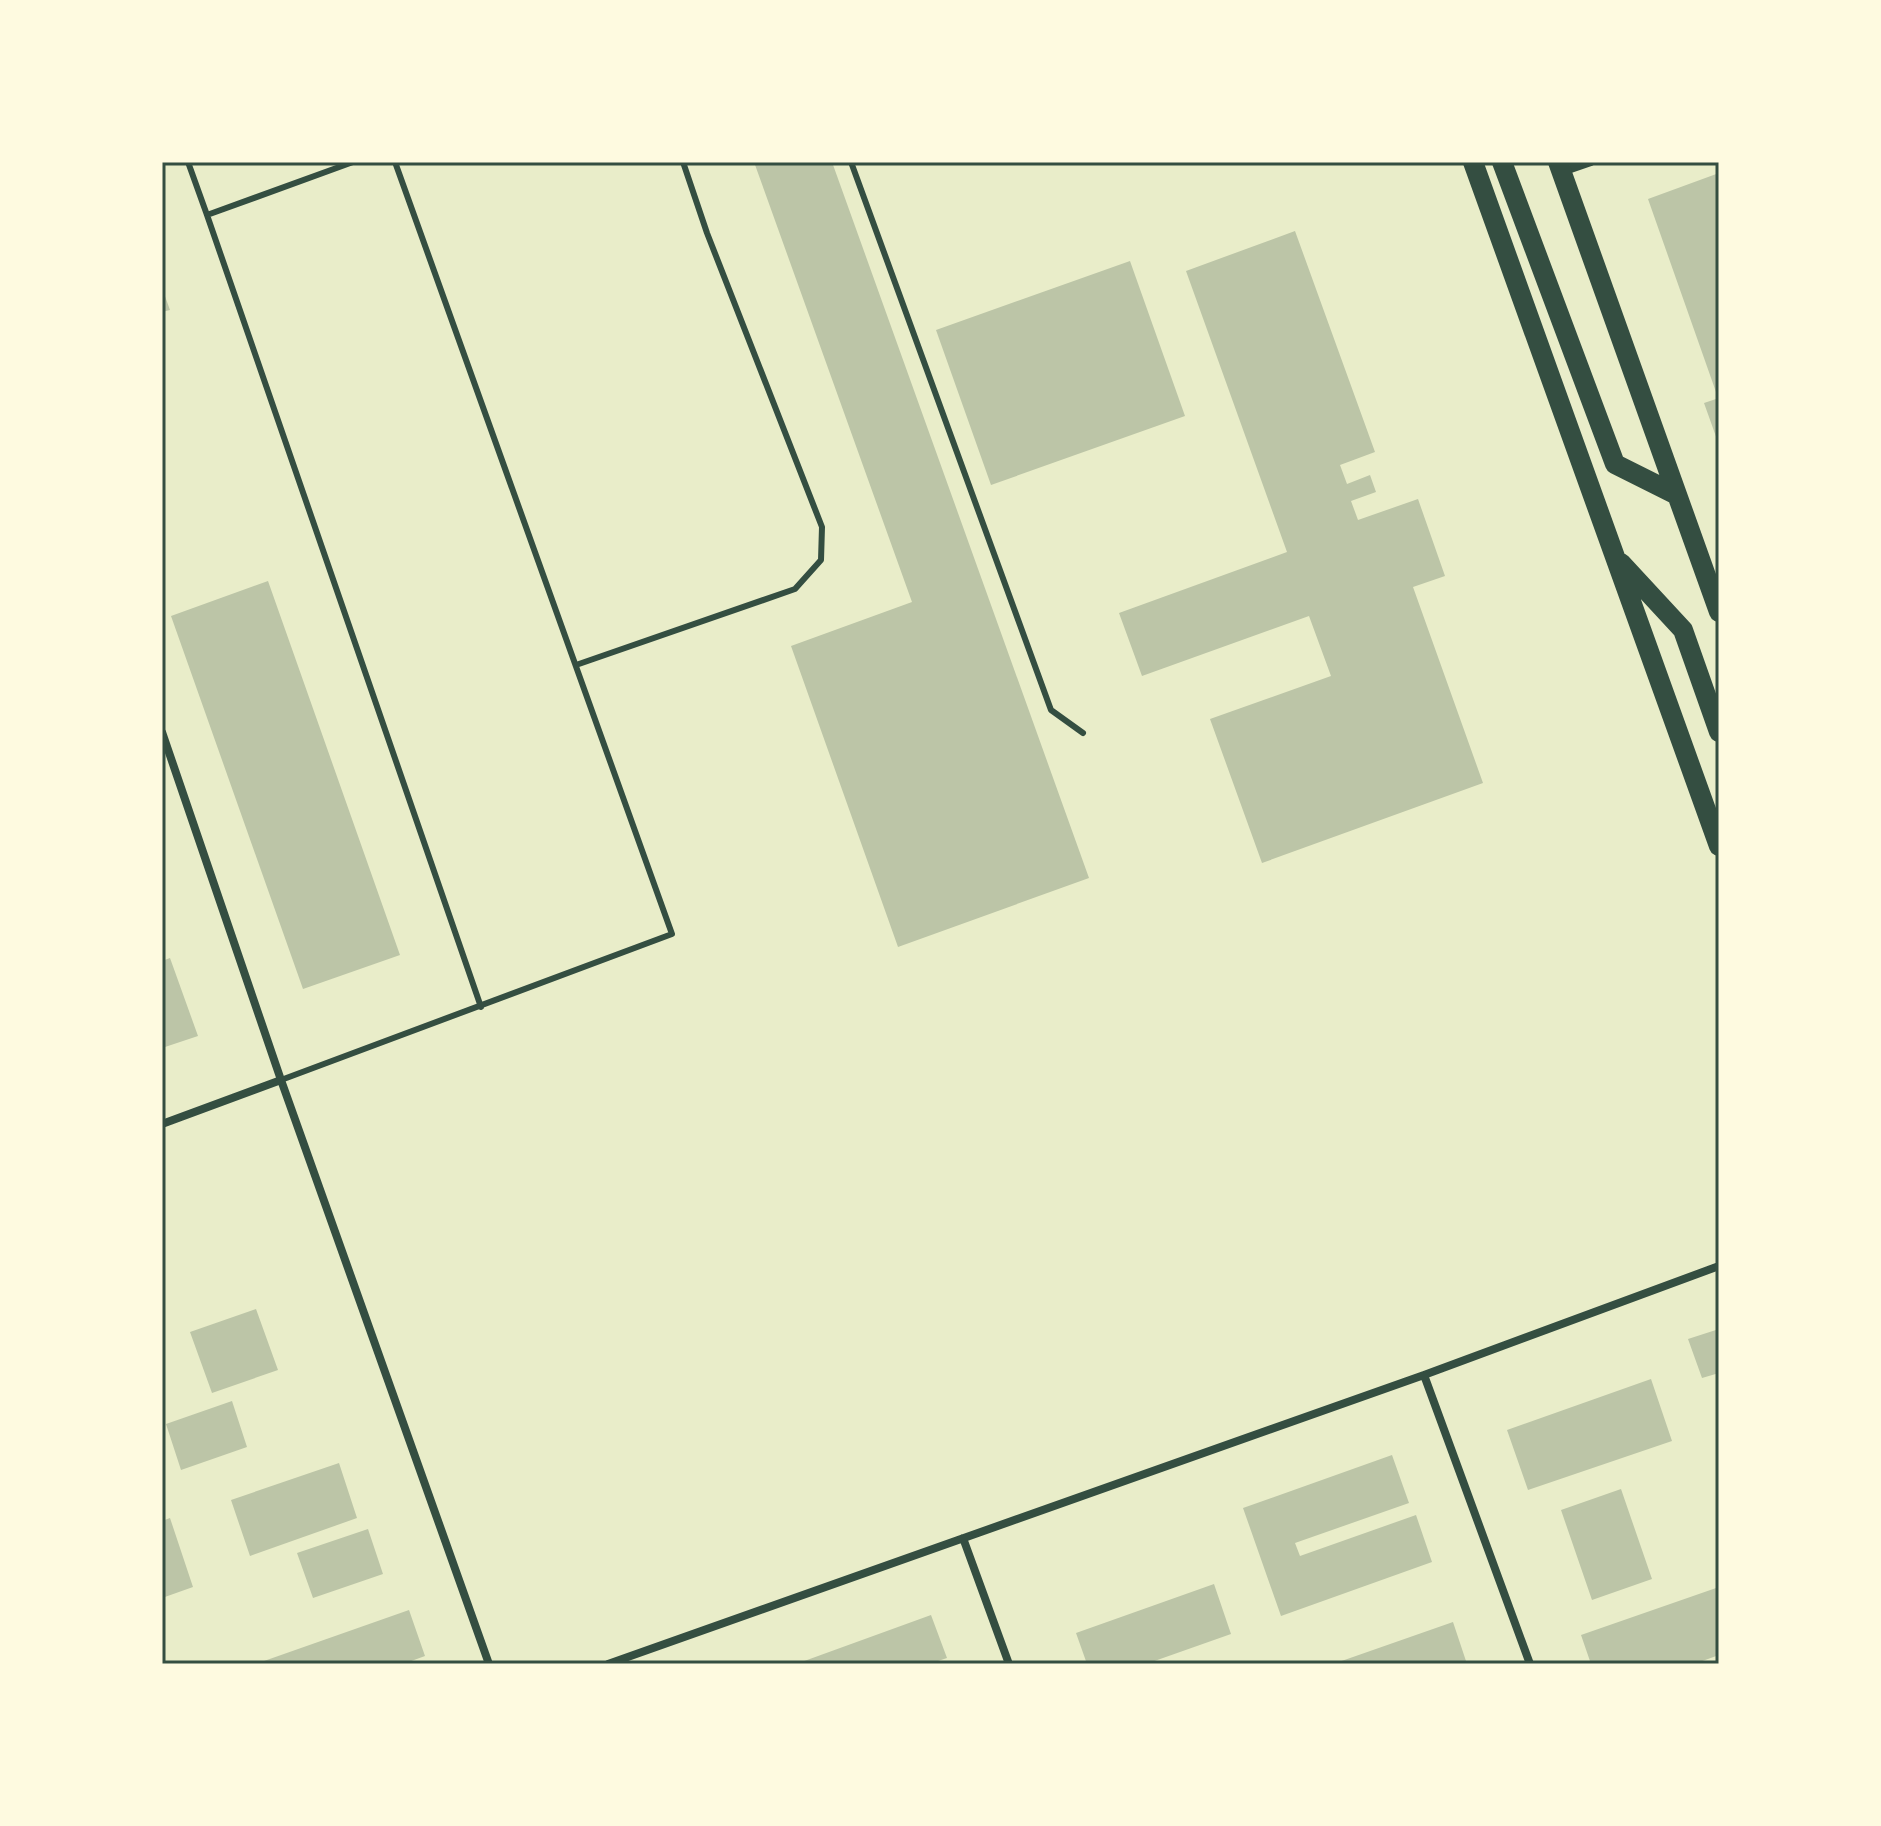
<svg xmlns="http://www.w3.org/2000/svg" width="1881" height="1826" viewBox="0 0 1881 1826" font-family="'Roboto Condensed',sans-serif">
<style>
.building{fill:#bcc5a7}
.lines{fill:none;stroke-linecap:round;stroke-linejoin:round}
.service{stroke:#344e41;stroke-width:6}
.minor{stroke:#344e41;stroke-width:8}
.primary{stroke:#344e41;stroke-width:20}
.neatline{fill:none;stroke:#344e41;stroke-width:3}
</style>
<rect width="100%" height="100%" fill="#e9edc9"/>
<!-- building -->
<path class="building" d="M 754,162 L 832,162 L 1089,878 L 898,947 L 791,646 L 912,602 Z
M 1719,173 L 1719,391 L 1716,392 L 1648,199 Z
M 1295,231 L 1375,452 L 1340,465 L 1347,484 L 1370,475 L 1376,492 L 1351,501 L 1358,520 L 1418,499 L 1445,576 L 1413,587 L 1483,783 L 1262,863 L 1210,719 L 1331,676 L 1309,616 L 1142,676 L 1119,613 L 1287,552 L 1186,271 Z
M 1130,261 L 1185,416 L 991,485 L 936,330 Z
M 162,288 L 170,310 L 162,312 Z
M 1719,398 L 1719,445 L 1704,403 Z
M 268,581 L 400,955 L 303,989 L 171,616 Z
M 170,958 L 198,1036 L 162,1048 L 162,961 Z
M 256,1309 L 278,1370 L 212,1393 L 190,1332 Z
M 1719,1329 L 1719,1373 L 1702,1378 L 1688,1339 Z
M 1651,1379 L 1672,1441 L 1528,1490 L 1507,1430 Z
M 232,1401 L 247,1447 L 181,1470 L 166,1424 Z
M 1392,1455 L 1409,1503 L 1295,1543 L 1300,1556 L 1416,1515 L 1432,1562 L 1281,1616 L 1243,1508 Z
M 339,1463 L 357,1518 L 250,1556 L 231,1500 Z
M 1621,1489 L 1652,1579 L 1592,1600 L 1561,1510 Z
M 170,1518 L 193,1587 L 162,1598 L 162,1521 Z
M 368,1529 L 383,1574 L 313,1598 L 297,1553 Z
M 1214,1584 L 1231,1634 L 1146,1664 L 1087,1664 L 1076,1633 Z
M 1719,1587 L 1719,1655 L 1694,1664 L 1591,1664 L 1581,1635 Z
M 409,1610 L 425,1656 L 403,1664 L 265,1664 L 264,1661 Z
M 931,1615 L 947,1658 L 929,1664 L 796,1664 Z
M 1453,1622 L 1467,1664 L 1333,1664 Z"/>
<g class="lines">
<!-- service -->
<path class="service" d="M 188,162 L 207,215 L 353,162
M 851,162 L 1051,710 L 1083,733
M 207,215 L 481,1007
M 576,665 L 795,589 L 821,560 L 822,527 L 707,233 L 683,162
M 281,1080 L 672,934 L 395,162"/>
<!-- minor -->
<path class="minor" d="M 1562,172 L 1591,162
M 162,732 L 281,1080 L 489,1664
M 162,1124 L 281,1080
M 1424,1375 L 1530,1664
M 963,1538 L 1009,1664
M 608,1664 L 1424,1375 L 1719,1266"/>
<!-- primary -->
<path class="primary" d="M 1473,162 L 1719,846
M 1502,162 L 1615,464 L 1677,495
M 1558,162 L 1719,612
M 1621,563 L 1683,630 L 1719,732"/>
</g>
<!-- border -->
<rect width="1881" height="1826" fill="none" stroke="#fefae0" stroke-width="328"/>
<rect x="164" y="164" width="1553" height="1498" class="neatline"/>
</svg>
